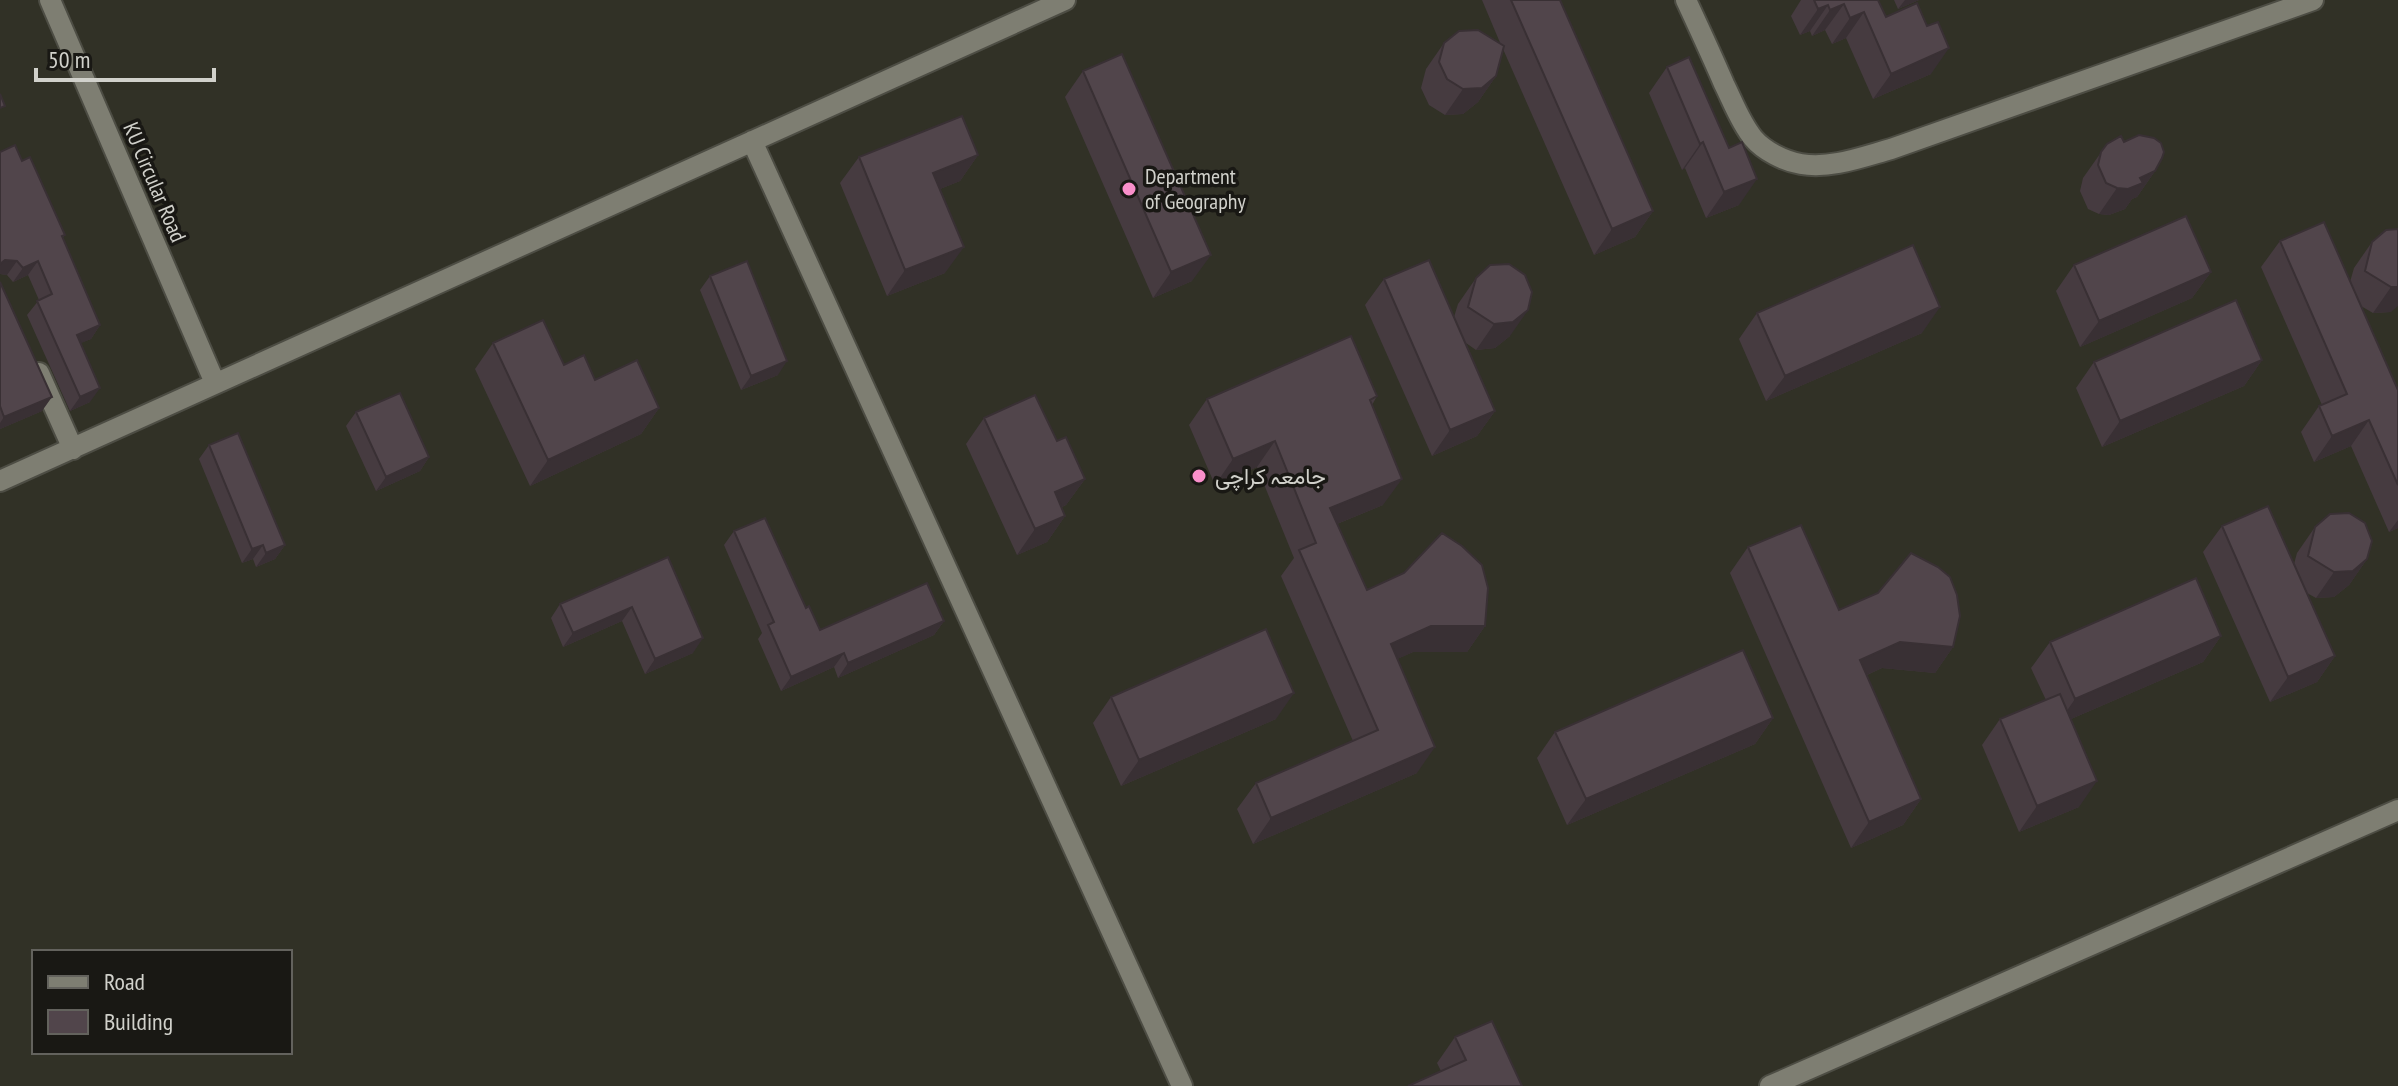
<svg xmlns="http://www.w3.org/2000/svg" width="2398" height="1086" viewBox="0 0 2398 1086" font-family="'PT Sans Narrow',Vazirmatn,sans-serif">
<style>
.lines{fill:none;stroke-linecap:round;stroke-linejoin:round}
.minor-casing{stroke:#4d4d44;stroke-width:24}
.minor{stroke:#7e7e72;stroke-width:20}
.wall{fill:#463b40}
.shaded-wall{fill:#393034}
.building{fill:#51454b;stroke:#393034;stroke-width:2}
.poi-dot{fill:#f98fca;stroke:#191814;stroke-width:3}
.labels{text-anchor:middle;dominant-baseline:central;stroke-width:7;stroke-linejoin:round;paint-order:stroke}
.poi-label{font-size:22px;fill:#d1d1cb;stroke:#191814;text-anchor:start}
.street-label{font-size:22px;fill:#d1d1cb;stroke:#191814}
</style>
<rect width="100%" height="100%" fill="#313126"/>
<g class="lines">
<!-- minor casing -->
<g class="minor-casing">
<path id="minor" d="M 50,0 L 215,383
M 1686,0 C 1699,28 1712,56 1724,84 C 1733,102 1740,122 1753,138 C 1764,151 1784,161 1801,164 C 1831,169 1862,157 1891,149 L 2313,0
M 752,141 L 1182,1086
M 39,373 L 73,449
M 0,481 L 1065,0
M 1770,1086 L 2398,810"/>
</g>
<!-- minor -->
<use href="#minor" class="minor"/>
</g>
<!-- wall -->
<path class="wall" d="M 1482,0 L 1560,0 L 1653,211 L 1635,237 L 1594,255 L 1503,49 L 1496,76 L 1478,102 L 1463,114 L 1445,115 L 1429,105 L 1421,88 L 1426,69 L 1444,43 L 1501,45 Z
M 1801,0 L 1878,0 L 1886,17 L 1931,74 L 1873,99 L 1846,38 L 1832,44 L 1825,30 L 1812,36 L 1810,31 L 1800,35 L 1791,16 Z
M 1894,0 L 1919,0 L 1898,9 Z
M 1667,67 L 1729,148 L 1739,205 L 1706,218 L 1685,168 L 1682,170 L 1649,93 Z
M 1083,71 L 1192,281 L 1153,298 L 1065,97 Z
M 2107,144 L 2155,171 L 2137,197 L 2132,199 L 2125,209 L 2109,215 L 2099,214 L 2088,209 L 2080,191 L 2083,178 Z
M 0,152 L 22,161 L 65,235 L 62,238 L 100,325 L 91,339 L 80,343 L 90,402 L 70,411 L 27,315 L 39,300 L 28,275 L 13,282 L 7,275 L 0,274 Z
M 978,155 L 960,181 L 940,189 L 945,273 L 887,296 L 840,183 L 859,157 Z
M 2398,229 L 2391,312 L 2373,313 L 2361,306 L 2398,390 L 2398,528 L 2389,532 L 2351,446 L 2314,462 L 2301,432 L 2319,406 L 2322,405 L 2261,267 L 2280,241 L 2350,282 L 2354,268 L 2372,242 Z
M 2074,265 L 2211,272 L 2192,298 L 2080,347 L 2056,291 Z
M 710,276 L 778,375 L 741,390 L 700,290 Z
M 1476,278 L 1510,336 L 1495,348 L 1476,350 L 1466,343 L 1495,411 L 1477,436 L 1432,456 L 1365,305 L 1384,279 L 1454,317 L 1458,304 Z
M 0,282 L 42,411 L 0,429 Z
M 1757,313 L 1922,333 L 1766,401 L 1739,339 Z
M 493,343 L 564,365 L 659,408 L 641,434 L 530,486 L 475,369 Z
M 2262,360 L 2244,386 L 2102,447 L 2076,388 L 2094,362 Z
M 1377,396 L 1372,405 L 1383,505 L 1337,524 L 1367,590 L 1485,626 L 1467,652 L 1413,652 L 1397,659 L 1417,773 L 1253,844 L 1237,809 L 1256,783 L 1353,741 L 1281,576 L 1294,558 L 1257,467 L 1215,485 L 1189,425 L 1207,399 Z
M 356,412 L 429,457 L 420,471 L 376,491 L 346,426 Z
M 984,418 L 1085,479 L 1066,505 L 1062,507 L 1065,516 L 1047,542 L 1017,555 L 966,444 Z
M 209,445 L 285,545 L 275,559 L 256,567 L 253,559 L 242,563 L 199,459 Z
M 2222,526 L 2294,564 L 2297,553 L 2315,527 L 2367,559 L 2349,585 L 2334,597 L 2316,598 L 2307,593 L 2335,656 L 2317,682 L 2270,702 L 2203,552 Z
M 734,531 L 806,608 L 820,630 L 944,621 L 934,635 L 838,678 L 834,667 L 781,691 L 758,639 L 762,633 L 724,545 Z
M 1748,547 L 1839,610 L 1953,647 L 1935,673 L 1882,668 L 1867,675 L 1921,799 L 1903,825 L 1851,848 L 1730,573 Z
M 668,557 L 693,653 L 645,674 L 622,621 L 563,647 L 551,618 L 560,604 Z
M 2221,636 L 2203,662 L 2071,719 L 2079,807 L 2019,832 L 1982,745 L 2000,719 L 2046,700 L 2031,668 L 2050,642 Z
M 1111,697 L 1276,719 L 1121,786 L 1093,723 Z
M 1773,718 L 1755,744 L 1567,825 L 1537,758 L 1555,732 Z
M 1455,1037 L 1522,1086 L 1441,1071 L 1437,1063 Z"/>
<!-- shaded-wall -->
<path class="shaded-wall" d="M 1905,0 L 1919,0 L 1898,9 Z
M 1844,4 L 1825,30 L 1812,36 L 1830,10 Z
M 1828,5 L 1810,31 L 1800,35 L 1818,9 Z
M 1864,12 L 1846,38 L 1832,44 L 1850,18 Z
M 1949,48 L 1931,74 L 1873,99 L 1891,74 Z
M 1496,76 L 1478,102 L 1463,114 L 1445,115 L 1463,89 Z
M 1703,142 L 1685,168 L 1682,170 L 1700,144 Z
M 978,155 L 960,181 L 915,199 L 933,173 Z
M 2155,171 L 2137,197 L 2132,199 L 2125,209 L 2109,215 L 2099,214 L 2117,188 Z
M 1757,179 L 1739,205 L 1706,218 L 1724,192 Z
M 1653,211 L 1635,237 L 1594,255 L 1612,229 Z
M 964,247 L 945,273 L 887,296 L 905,270 Z
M 1211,255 L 1192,281 L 1153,298 L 1171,272 Z
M 5,260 L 17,261 L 7,275 L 0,274 L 0,264 Z
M 38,261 L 28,275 L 13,282 L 23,268 Z
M 2211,272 L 2192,298 L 2080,347 L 2099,321 Z
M 2391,287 L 2398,287 L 2398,306 L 2391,312 L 2373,313 Z
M 1940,307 L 1922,333 L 1766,401 L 1785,376 Z
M 1528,310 L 1510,336 L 1495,348 L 1476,350 L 1494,324 Z
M 100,325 L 91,339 L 67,349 L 77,335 Z
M 2262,360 L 2244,386 L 2102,447 L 2120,421 Z
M 787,361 L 778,375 L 741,390 L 751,376 Z
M 100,388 L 90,402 L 70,411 L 80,397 Z
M 52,397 L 42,411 L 0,429 L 0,423 L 4,417 Z
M 659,408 L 641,434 L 530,486 L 548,460 Z
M 1495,411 L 1477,436 L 1432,456 L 1450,430 Z
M 2369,420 L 2351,446 L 2314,462 L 2332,436 Z
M 1275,441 L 1257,467 L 1215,485 L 1233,459 Z
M 429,457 L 420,471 L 376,491 L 386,477 Z
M 1085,479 L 1066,505 L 1037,518 L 1055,492 Z
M 1402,479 L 1383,505 L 1312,534 L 1330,508 Z
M 1065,516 L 1047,542 L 1017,555 L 1035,529 Z
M 2398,520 L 2398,528 L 2389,532 Z
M 263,545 L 253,559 L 242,563 L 252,549 Z
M 285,545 L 275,559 L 256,567 L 266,553 Z
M 2367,559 L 2349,585 L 2334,597 L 2316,598 L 2334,572 Z
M 632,607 L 622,621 L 563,647 L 573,633 Z
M 944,621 L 934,635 L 838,678 L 848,663 Z
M 1431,626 L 1485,626 L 1467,652 L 1413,652 L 1373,670 L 1391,644 Z
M 2221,636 L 2203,662 L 2057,725 L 2075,699 Z
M 703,638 L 693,653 L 645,674 L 655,659 Z
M 1900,642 L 1953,647 L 1935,673 L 1882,668 L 1842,686 L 1860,660 Z
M 844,653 L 834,667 L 781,691 L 791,677 Z
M 2335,656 L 2317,682 L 2270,702 L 2288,677 Z
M 1294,693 L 1276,719 L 1121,786 L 1139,760 Z
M 1773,718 L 1755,744 L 1567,825 L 1586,799 Z
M 1435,747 L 1417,773 L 1253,844 L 1271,818 Z
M 2097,781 L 2079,807 L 2019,832 L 2037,806 Z
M 1921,799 L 1903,825 L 1851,848 L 1869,822 Z"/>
<!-- building -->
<path class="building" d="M 1511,0 L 1560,0 L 1653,211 L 1612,229 Z
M 1814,0 L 1878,0 L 1886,17 L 1917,3 L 1927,26 L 1938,22 L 1949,48 L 1891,74 L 1864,12 L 1850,18 L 1844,4 L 1830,10 L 1828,5 L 1818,9 Z
M 1478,30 L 1504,46 L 1496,76 L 1482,88 L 1463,89 L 1447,79 L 1439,62 L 1444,43 L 1459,31 Z
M 1122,54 L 1211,255 L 1171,272 L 1083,71 Z
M 1689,57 L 1729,148 L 1742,142 L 1757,179 L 1724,192 L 1703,142 L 1700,144 L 1667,67 Z
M 0,94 L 5,106 L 0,108 Z
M 962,116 L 978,155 L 933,173 L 964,247 L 905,270 L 859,157 Z
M 2139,135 L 2154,138 L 2161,143 L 2164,152 L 2162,158 L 2155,171 L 2140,178 L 2143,183 L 2128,189 L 2117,188 L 2106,183 L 2098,165 L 2101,152 L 2107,144 L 2121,136 L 2124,142 Z
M 15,145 L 22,161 L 30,157 L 65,235 L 62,236 L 100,325 L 77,335 L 100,388 L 80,397 L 37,301 L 52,294 L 38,261 L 23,268 L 17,261 L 5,260 L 0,264 L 0,152 Z
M 2186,216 L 2211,272 L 2099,321 L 2074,265 Z
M 2324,222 L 2398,390 L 2398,485 L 2369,420 L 2332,436 L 2319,406 L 2347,394 L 2280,241 Z
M 2398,229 L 2398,287 L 2391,287 L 2365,271 L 2372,242 L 2386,230 Z
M 1913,245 L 1940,307 L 1785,376 L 1757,313 Z
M 1429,260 L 1495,411 L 1450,430 L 1384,279 Z
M 747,261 L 787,361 L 751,376 L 710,276 Z
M 1509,264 L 1525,275 L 1532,292 L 1528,310 L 1513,322 L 1494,324 L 1468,307 L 1476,278 L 1490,265 Z
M 0,282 L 52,397 L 4,417 L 0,406 Z
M 2236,300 L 2262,360 L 2120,421 L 2094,362 Z
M 543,320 L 564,365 L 584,355 L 595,380 L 637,360 L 659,408 L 548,460 L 493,343 Z
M 1351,336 L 1377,396 L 1370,400 L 1402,479 L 1330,508 L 1367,590 L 1404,573 L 1442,533 L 1462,546 L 1482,565 L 1488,588 L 1485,626 L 1431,626 L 1391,644 L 1435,747 L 1271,818 L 1256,783 L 1378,730 L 1299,550 L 1316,543 L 1275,441 L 1233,459 L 1207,399 Z
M 400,393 L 429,457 L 386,477 L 356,412 Z
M 1035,395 L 1057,441 L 1066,437 L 1085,479 L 1055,492 L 1065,516 L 1035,529 L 984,418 Z
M 238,433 L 285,545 L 266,553 L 263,545 L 252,549 L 209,445 Z
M 2268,506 L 2335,656 L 2288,677 L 2222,526 Z
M 2349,513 L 2365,523 L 2372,541 L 2367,559 L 2353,571 L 2334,572 L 2308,556 L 2315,527 L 2330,514 Z
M 765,518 L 806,608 L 809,606 L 820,630 L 927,583 L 944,621 L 848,663 L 844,653 L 791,677 L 768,625 L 774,622 L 734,531 Z
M 1801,525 L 1839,610 L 1878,593 L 1911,553 L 1938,567 L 1950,577 L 1957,595 L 1960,616 L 1953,647 L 1900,642 L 1860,660 L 1921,799 L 1869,822 L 1748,547 Z
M 668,557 L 703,638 L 655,659 L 632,607 L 573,633 L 560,604 Z
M 2196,578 L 2221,636 L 2075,699 L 2050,642 Z
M 1266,629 L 1294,693 L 1139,760 L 1111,697 Z
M 1743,650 L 1773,718 L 1586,799 L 1555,732 Z
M 2060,694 L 2097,781 L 2037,806 L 2000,719 Z
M 1492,1021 L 1522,1086 L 1408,1086 L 1466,1060 L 1455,1037 Z"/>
<!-- markers -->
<g class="poi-dot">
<circle cx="1129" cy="189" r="8"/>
<circle cx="1199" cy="476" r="8"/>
</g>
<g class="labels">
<!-- poi labels -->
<g class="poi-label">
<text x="1145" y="176">Department<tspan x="1145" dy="25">of Geography</tspan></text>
<text x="1215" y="476">جامعہ کراچی</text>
</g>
<!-- street labels -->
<g class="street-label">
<text transform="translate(155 182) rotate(67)">KU Circular Road</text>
</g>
</g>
<!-- legend -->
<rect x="32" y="950" width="260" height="104" fill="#191814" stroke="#63625d" stroke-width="2"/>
<rect x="48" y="976" width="40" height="12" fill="#7e7e72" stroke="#63625d" stroke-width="2"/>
<text x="104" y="990" font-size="24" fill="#d1d1cb">Road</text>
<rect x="48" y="1010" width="40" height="24" fill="#51454b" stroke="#63625d" stroke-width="2"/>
<text x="104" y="1030" font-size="24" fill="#d1d1cb">Building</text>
<!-- scale -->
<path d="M36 68v12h178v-12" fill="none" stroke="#d1d1cb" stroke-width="4"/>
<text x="48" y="68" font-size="24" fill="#d1d1cb" stroke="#191814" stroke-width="6" paint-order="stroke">50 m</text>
</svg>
